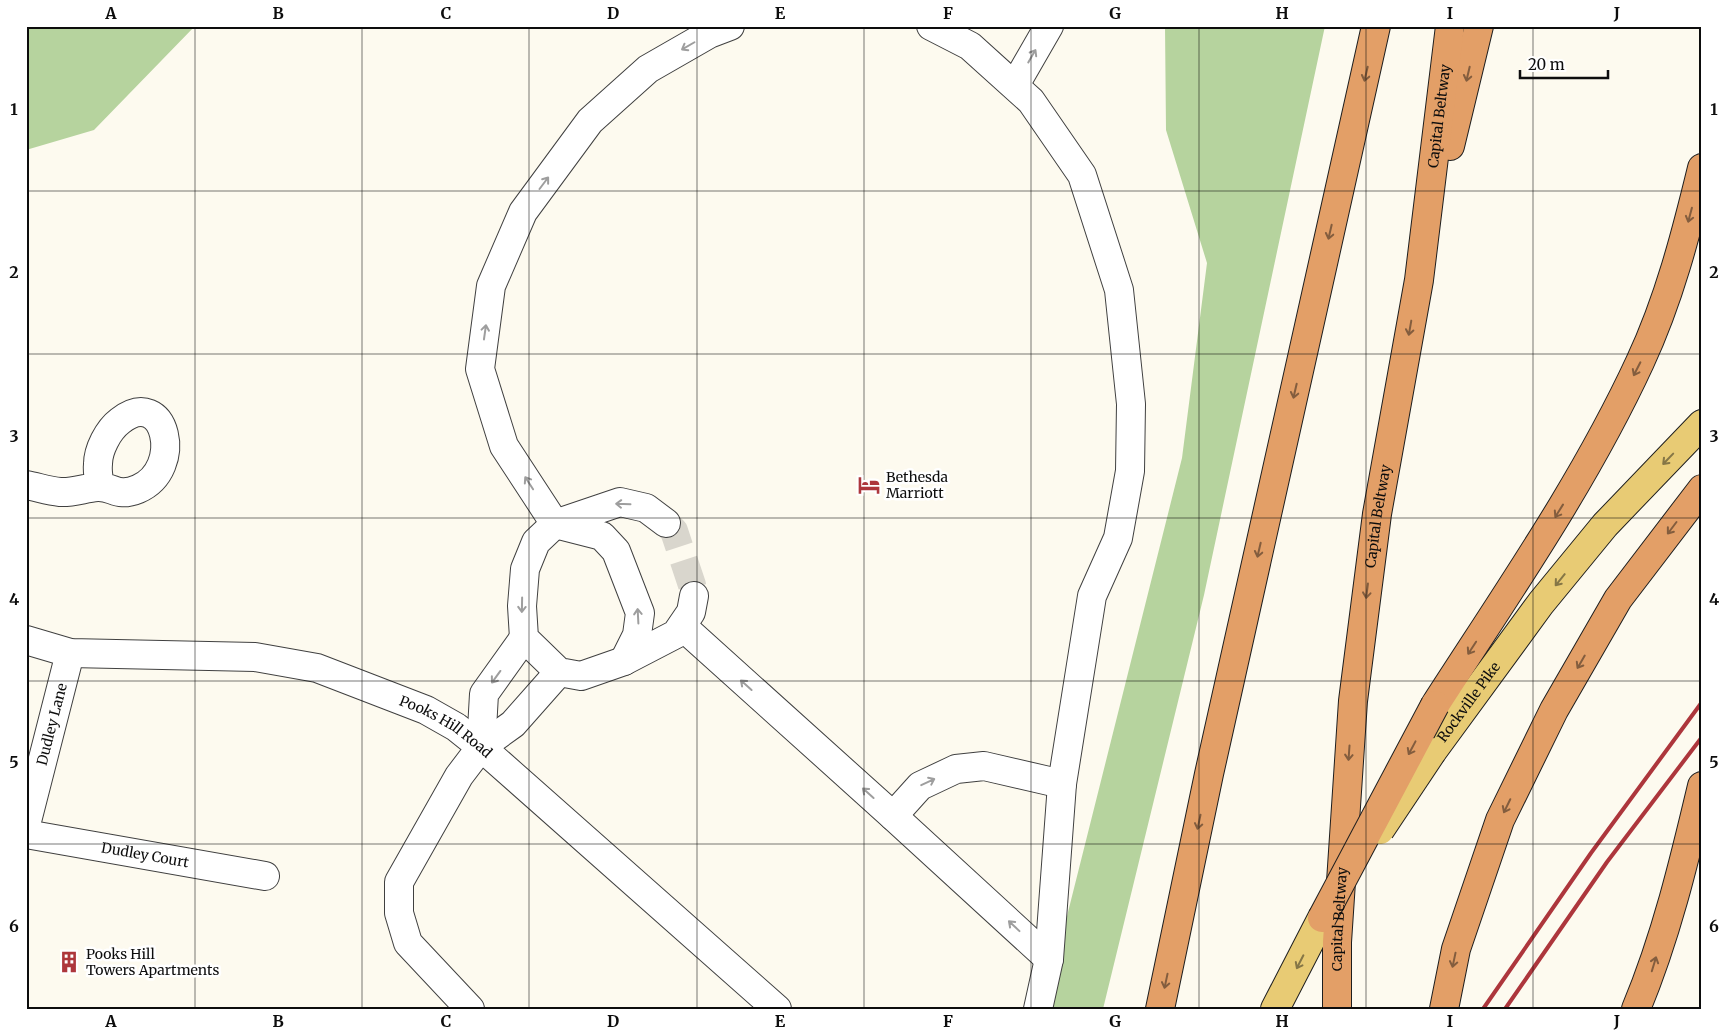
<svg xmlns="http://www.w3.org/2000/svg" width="1728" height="1035" viewBox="0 0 1728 1035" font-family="Merriweather,serif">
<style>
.forest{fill:#b6d39e}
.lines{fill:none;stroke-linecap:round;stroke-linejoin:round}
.minor-tunnel{stroke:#d9d6cd;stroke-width:28;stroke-dasharray:28 14;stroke-linecap:butt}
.minor-casing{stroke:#404040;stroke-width:30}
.major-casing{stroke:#1e1e1e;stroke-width:30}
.highway-casing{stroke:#1e1e1e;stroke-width:30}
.minor{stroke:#fff;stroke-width:28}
.major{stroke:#e8cb74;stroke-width:28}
.highway{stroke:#e39f67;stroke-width:28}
.rail{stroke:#ad363c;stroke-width:4}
.major-bridge-casing{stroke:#1e1e1e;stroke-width:30;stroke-linecap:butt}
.highway-bridge-casing{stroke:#1e1e1e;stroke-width:30;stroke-linecap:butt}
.major-bridge{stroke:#e8cb74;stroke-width:28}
.highway-bridge{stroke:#e39f67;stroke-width:28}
.oneway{stroke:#9e9e9e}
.oneway2{stroke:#835d3e}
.oneway3{stroke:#857646}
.grid{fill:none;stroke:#0d0d0d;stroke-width:1;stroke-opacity:0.55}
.labels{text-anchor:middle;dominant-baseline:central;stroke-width:5;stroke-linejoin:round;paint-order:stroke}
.street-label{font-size:14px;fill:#0d0d0d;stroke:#fff}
.poi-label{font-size:14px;fill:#0d0d0d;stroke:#fff;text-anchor:start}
.neatline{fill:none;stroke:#0d0d0d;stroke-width:2}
.grid-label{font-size:16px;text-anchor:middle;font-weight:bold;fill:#0d0d0d}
</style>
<rect width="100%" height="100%" fill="#fdfaef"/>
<!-- forest -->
<path class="forest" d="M 26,26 L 195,26 L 94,130 L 26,150 Z
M 1165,26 L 1325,26 L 1204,595 L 1103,1009 L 1052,1009 L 1058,952 L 1182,458 L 1207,263 L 1166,130 Z"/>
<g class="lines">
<!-- minor-tunnel -->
<path class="minor-tunnel" d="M 666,523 L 674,531 L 692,585 L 694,596"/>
<!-- minor casing -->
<g class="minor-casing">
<g id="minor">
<path d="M 931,26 L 970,46 L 1031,101 L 1082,175 L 1119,290 L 1131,404 L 1130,471 L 1118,538 L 1092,596 L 1062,784 L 1049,959 L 1038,1009"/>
<path d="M 1015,85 L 1049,26"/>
<path d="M 26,485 C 37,487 49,491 60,492 C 72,493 85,488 97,487 C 114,486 116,498 138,489 C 185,469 166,385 120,421 C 108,430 98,450 98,464 C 97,472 99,480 100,487"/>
<path d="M 666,523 L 646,508 L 620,502 L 555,524 L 536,542 L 525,569 L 522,606 L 524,638 L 559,672 L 581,676 L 624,661 L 676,634 L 691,612 L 694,596"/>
<path d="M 682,626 L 893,816 L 1049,959"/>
<path id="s1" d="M 26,640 L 70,653 L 255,657 L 317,668 L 426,710 L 456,727 L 481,747 L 777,1009"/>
<path d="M 624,661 L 637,635 L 640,613 L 616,551 L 602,536 L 555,524 L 504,446 L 480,369 L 491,286 L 523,212 L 590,121 L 648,69 L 709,34 L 730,26"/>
<path d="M 481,747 L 484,694 L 524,638"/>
<path d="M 893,816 L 920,786 L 956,769 L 984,766 L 1062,784"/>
<path id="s2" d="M 26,825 L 70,653"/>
<path id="s3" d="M 26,834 L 265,876"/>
<path d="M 470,1009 L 408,943 L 399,913 L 399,882 L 459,776 L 481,747 L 513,724 L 559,672"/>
</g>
</g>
<!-- major casing -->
<g class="major-casing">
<g id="major">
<path id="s4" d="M 1432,752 L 1541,603 L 1605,525 L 1702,424"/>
<path d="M 1275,1009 L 1322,918"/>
</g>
</g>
<!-- highway casing -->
<g class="highway-casing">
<g id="highway">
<path d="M 1450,146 L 1479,26"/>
<path d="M 1435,705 C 1507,593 1584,483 1640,362 C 1669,300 1686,234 1702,168"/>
<path d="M 1160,1009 L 1209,774 L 1376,26"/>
<path id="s5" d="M 1337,1009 L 1337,942 L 1353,701 L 1377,514 L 1419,280 L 1450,26"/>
<path d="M 1444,1009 L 1456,949 L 1500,820 L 1554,710 L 1618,599 L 1702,489"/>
<path d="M 1636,1009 C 1666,937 1684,862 1702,786"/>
</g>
</g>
<!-- minor -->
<use href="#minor" class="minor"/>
<!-- major -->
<use href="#major" class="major"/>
<!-- highway -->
<use href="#highway" class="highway"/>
<!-- rail -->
<path class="rail" d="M 1483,1009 L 1591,853 L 1702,702
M 1505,1009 L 1607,862 L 1702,737"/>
<!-- major-bridge casing -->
<g class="major-bridge-casing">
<path id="major-bridge" d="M 1380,830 L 1432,752"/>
</g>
<!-- highway-bridge casing -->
<g class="highway-bridge-casing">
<path id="highway-bridge" d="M 1322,918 L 1435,705"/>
</g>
<!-- major-bridge -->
<use href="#major-bridge" class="major-bridge"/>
<!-- highway-bridge -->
<use href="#highway-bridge" class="highway-bridge"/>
</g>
<!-- one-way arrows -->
<defs><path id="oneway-shaft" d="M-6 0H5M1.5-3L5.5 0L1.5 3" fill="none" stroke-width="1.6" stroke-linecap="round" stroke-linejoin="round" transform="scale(1.25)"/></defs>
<g class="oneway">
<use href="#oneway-shaft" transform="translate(688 46) rotate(150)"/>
<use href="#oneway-shaft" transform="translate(1032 56) rotate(-60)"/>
<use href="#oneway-shaft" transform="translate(544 183) rotate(-53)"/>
<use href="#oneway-shaft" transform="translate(485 332) rotate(-82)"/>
<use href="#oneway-shaft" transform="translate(529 483) rotate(-123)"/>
<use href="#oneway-shaft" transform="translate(623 504) rotate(-178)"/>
<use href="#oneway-shaft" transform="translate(522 605) rotate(91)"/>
<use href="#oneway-shaft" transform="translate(638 616) rotate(-93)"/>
<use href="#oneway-shaft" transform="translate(496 677) rotate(126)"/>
<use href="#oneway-shaft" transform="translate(746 685) rotate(-138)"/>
<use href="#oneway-shaft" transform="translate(928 782) rotate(-25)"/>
<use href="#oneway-shaft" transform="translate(868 793) rotate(-138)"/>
<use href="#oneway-shaft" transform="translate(1014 926) rotate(-137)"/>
</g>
<g class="oneway2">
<use href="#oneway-shaft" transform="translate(1366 74) rotate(103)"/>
<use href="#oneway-shaft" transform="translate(1468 74) rotate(103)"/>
<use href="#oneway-shaft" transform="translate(1690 215) rotate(105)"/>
<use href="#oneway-shaft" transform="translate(1330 232) rotate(103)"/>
<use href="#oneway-shaft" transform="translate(1410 328) rotate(100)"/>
<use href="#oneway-shaft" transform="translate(1637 369) rotate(117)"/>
<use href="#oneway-shaft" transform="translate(1295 391) rotate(103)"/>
<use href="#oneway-shaft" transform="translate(1559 511) rotate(122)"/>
<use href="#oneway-shaft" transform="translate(1672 528) rotate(127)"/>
<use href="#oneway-shaft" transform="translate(1259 550) rotate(103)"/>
<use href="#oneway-shaft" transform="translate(1367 591) rotate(97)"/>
<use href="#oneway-shaft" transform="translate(1472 648) rotate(123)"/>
<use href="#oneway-shaft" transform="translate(1581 662) rotate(120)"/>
<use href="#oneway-shaft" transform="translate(1412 748) rotate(118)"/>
<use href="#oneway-shaft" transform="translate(1349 753) rotate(94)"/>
<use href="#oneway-shaft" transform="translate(1507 806) rotate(116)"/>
<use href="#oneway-shaft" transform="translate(1199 822) rotate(102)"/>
<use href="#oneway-shaft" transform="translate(1454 960) rotate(102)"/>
<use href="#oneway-shaft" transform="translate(1654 964) rotate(-73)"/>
<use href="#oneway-shaft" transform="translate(1166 981) rotate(102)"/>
</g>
<g class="oneway3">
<use href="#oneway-shaft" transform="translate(1668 459) rotate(134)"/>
<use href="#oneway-shaft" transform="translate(1560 580) rotate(129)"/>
<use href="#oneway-shaft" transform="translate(1300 962) rotate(117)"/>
</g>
<!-- grid -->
<path class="grid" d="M 195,26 L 195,1009M 362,26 L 362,1009M 529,26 L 529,1009M 697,26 L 697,1009M 864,26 L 864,1009M 1031,26 L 1031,1009M 1199,26 L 1199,1009M 1366,26 L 1366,1009M 1533,26 L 1533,1009M 26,191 L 1702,191M 26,354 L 1702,354M 26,518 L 1702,518M 26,681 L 1702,681M 26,844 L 1702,844"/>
<!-- icons -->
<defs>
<g id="hotel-bare" transform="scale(1.725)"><path d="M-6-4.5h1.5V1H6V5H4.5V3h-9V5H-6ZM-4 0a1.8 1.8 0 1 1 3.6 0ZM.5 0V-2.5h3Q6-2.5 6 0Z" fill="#ad363c" stroke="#fff" stroke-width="2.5" paint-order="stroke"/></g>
<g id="building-bare" transform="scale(1.725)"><path d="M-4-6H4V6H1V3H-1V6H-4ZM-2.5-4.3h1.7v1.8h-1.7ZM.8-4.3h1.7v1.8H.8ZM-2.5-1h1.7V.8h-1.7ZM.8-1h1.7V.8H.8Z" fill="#ad363c" stroke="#fff" stroke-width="2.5" paint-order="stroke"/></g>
</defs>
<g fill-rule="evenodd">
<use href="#hotel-bare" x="869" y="485"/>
<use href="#building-bare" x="69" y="962"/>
</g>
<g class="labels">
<!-- street labels -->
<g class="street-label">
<text stroke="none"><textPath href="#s5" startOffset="900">Capital Beltway</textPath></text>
<text stroke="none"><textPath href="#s5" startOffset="495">Capital Beltway</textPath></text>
<text stroke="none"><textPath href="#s4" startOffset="62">Rockville Pike</textPath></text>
<text stroke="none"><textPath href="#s2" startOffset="104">Dudley Lane</textPath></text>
<text stroke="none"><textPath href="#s1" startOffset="436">Pooks Hill Road</textPath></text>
<text stroke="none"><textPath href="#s3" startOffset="121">Dudley Court</textPath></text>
<text stroke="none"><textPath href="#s5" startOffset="90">Capital Beltway</textPath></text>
</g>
<!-- poi labels -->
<g class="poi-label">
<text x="886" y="477">Bethesda<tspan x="886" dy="16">Marriott</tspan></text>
<text x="86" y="954">Pooks Hill<tspan x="86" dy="16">Towers Apartments</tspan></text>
</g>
</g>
<!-- border -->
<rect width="1728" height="1035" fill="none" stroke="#ffffff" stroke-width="55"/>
<!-- scale -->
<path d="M1520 70v8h88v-8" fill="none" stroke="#0d0d0d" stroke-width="2.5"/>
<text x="1528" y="70" font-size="15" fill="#0d0d0d" stroke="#ffffff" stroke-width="4" paint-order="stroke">20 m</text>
<rect x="28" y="28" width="1672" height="980" class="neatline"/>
<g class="grid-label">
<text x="111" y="19">A</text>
<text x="278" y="19">B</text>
<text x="446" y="19">C</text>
<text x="613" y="19">D</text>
<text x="780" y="19">E</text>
<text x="948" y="19">F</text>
<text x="1115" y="19">G</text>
<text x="1282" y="19">H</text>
<text x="1450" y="19">I</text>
<text x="1617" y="19">J</text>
<text x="14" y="115">1</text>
<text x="1714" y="115">1</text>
<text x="14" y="278">2</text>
<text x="1714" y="278">2</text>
<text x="14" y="442">3</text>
<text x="1714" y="442">3</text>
<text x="14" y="605">4</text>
<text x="1714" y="605">4</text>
<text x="14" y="768">5</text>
<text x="1714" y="768">5</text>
<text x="14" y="932">6</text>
<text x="1714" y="932">6</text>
<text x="111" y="1027">A</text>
<text x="278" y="1027">B</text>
<text x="446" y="1027">C</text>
<text x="613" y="1027">D</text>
<text x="780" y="1027">E</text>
<text x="948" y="1027">F</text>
<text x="1115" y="1027">G</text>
<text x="1282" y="1027">H</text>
<text x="1450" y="1027">I</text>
<text x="1617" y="1027">J</text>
</g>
</svg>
